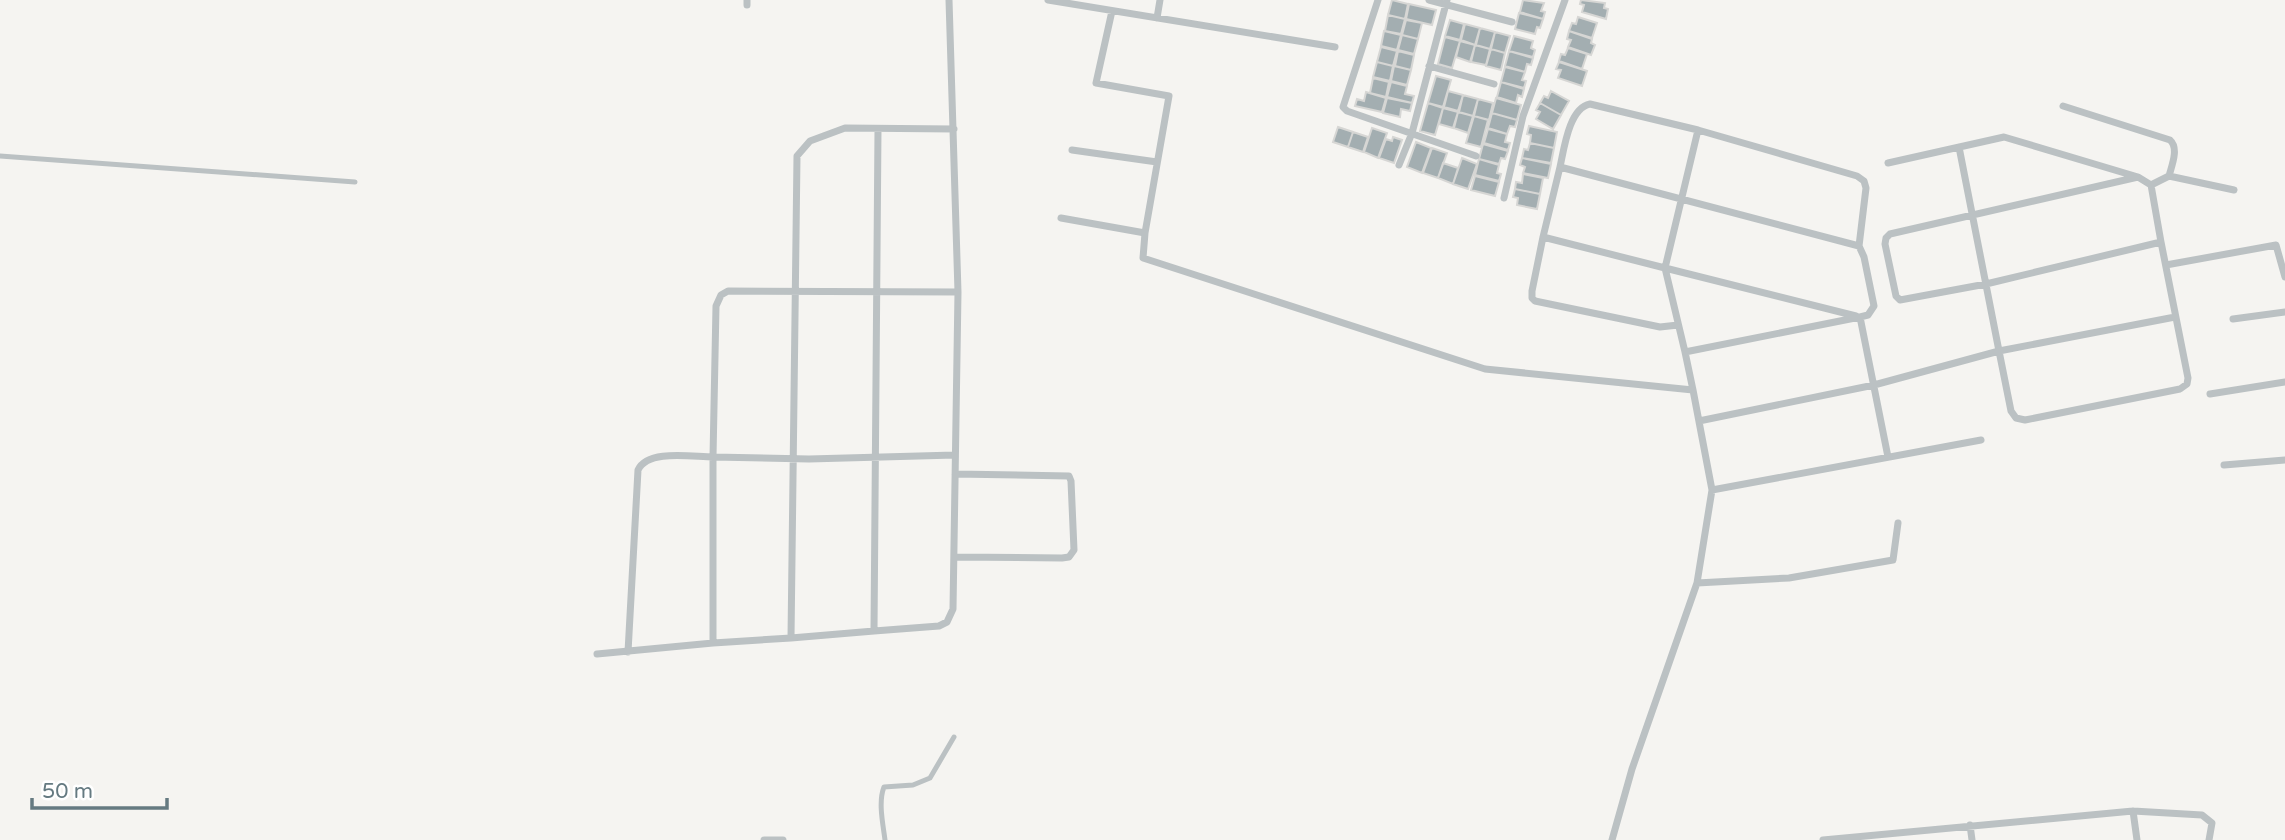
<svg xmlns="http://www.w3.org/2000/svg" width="2285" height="840" viewBox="0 0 2285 840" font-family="'Varela Round',sans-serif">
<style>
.building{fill:#a3aeb1;stroke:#d6d6d4;stroke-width:2}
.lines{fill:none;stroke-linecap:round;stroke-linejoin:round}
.lane{stroke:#bbc1c3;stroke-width:5}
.street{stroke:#bbc1c3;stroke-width:7}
</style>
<rect width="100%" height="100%" fill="#f5f4f1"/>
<!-- building -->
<path class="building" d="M 1392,0 L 1408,4 L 1405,19 L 1388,15 Z
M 1523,0 L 1544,3 L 1541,11 L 1545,12 L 1543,19 L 1520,12 Z
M 1581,0 L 1605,3 L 1604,8 L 1608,9 L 1606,19 L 1582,12 L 1584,5 L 1580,4 Z
M 1409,4 L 1436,10 L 1432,25 L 1406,19 Z
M 1519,13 L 1543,19 L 1540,28 L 1537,27 L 1535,34 L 1515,29 Z
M 1388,15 L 1405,19 L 1401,34 L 1385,31 Z
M 1578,17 L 1597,23 L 1592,38 L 1569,31 L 1572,23 L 1576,24 Z
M 1406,20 L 1422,23 L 1418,39 L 1402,35 Z
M 1450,20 L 1464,24 L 1460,40 L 1445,36 Z
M 1465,24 L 1480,28 L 1475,45 L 1461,40 Z
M 1480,28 L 1495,32 L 1490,49 L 1476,45 Z
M 1384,31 L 1401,35 L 1397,50 L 1381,46 Z
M 1569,31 L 1592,39 L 1591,43 L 1595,45 L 1591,55 L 1568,47 L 1571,40 L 1567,39 Z
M 1495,32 L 1510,36 L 1505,53 L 1491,49 Z
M 1402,35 L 1418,39 L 1414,54 L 1398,50 Z
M 1514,36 L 1533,41 L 1531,48 L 1535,50 L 1533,57 L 1509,51 Z
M 1445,37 L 1460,41 L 1452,68 L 1438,64 Z
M 1460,41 L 1475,45 L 1470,62 L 1456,57 Z
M 1475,45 L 1490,49 L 1486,65 L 1471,62 Z
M 1381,47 L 1397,51 L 1393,66 L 1377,62 Z
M 1568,48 L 1587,54 L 1582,69 L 1559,61 L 1561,54 L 1565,55 Z
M 1491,49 L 1505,53 L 1501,70 L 1486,66 Z
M 1398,51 L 1414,55 L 1411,70 L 1395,66 Z
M 1509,51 L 1533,58 L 1531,65 L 1527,64 L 1525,72 L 1505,66 Z
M 1377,62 L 1393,66 L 1390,81 L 1373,77 Z
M 1559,62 L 1587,71 L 1582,86 L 1558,78 L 1561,70 L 1556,69 Z
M 1394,66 L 1411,70 L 1407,85 L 1391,81 Z
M 1505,67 L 1525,72 L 1522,80 L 1526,81 L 1524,88 L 1501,82 Z
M 1436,76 L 1451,80 L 1443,107 L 1428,103 Z
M 1373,78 L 1389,82 L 1386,97 L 1370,93 Z
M 1391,82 L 1407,86 L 1405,94 L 1414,96 L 1412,103 L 1387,97 Z
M 1501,82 L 1524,89 L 1522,97 L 1518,95 L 1516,103 L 1497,97 Z
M 1448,91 L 1463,95 L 1458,111 L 1444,107 Z
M 1551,91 L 1569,101 L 1561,115 L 1540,103 L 1544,96 L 1548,98 Z
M 1366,92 L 1386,98 L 1382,112 L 1355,106 L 1357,99 L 1364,101 Z
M 1463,95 L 1478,99 L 1473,116 L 1459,112 Z
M 1387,98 L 1412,103 L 1410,111 L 1401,109 L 1400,117 L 1383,113 Z
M 1496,98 L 1521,105 L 1517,120 L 1492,113 Z
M 1478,99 L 1493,103 L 1489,120 L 1474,116 Z
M 1428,103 L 1443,108 L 1435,135 L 1420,131 Z
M 1540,103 L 1561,115 L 1553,129 L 1536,119 L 1540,112 L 1536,110 Z
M 1443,108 L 1458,112 L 1453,128 L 1439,124 Z
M 1458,112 L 1473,116 L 1468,133 L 1454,128 Z
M 1492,113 L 1517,120 L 1515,127 L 1510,126 L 1507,134 L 1488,128 Z
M 1474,116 L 1488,120 L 1481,147 L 1466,143 Z
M 1529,126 L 1557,132 L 1554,148 L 1530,143 L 1531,135 L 1527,134 Z
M 1338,127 L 1353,132 L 1348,147 L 1333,142 Z
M 1372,128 L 1387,133 L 1378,158 L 1364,152 Z
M 1488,129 L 1507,134 L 1505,142 L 1510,143 L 1508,150 L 1484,143 Z
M 1353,132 L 1368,137 L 1363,152 L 1348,147 Z
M 1393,137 L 1402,140 L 1394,163 L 1379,158 L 1386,139 L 1392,141 Z
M 1416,142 L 1431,148 L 1422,173 L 1407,167 Z
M 1530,143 L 1554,148 L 1551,163 L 1522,158 L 1524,149 L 1528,150 Z
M 1483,144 L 1508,151 L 1505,159 L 1501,158 L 1499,164 L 1479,159 Z
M 1432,148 L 1447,153 L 1438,178 L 1423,173 Z
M 1462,158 L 1477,164 L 1468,189 L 1453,184 Z
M 1522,158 L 1551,164 L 1548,178 L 1523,173 L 1525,167 L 1520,165 Z
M 1479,159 L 1499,165 L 1497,173 L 1501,174 L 1499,181 L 1475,175 Z
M 1443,163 L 1458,168 L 1453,184 L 1438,178 Z
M 1523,174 L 1543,178 L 1540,194 L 1515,189 L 1516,182 L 1522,183 Z
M 1475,176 L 1499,182 L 1495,196 L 1471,190 Z
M 1515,189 L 1540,194 L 1537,209 L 1517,205 L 1518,198 L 1513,197 Z"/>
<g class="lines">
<!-- lane -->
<path class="lane" d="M 0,156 L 355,182
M 885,840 C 883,824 878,802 884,787 L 913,785 L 930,778 L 954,737"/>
<!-- street -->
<path class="street" d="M 747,0 L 747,5
M 1048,0 L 1335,47
M 1378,0 L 1343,107 L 1347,111 L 1476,156
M 1429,0 L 1512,22
M 1112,11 L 1096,83 L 1169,96 L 1145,233 L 1143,258 L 1485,369 L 1693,390 L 1685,352
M 1157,18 L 1160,0
M 1429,66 L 1494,84
M 2063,106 L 2170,140 C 2179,148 2172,165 2169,176 L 2151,185
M 878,129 L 874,631 L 939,626 L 947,622 L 953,609 L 958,292 L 949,0
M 1698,130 L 1665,268 L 1856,316
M 1959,147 L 1999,351 L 2175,317
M 1072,150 L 1157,162
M 1888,163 L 2004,137 L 2138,177 L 2151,185 L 2161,242 L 1986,284 L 1900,300 L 1896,296 L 1885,244 L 1886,238 L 1890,234 L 2138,177
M 1399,165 L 1412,133 L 1447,0
M 1560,167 L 1543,237 L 1665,268 L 1685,352 L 1860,317
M 2169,176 L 2234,190
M 1504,198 L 1523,116 L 1565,0
M 1061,218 L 1145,233
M 1543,237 L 1532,291 L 1532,298 L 1535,301 L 1660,327 L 1678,325
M 1859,246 L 1560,167 C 1564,149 1569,108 1590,104 L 1698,130 L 1857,176 L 1864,181 L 1866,188 L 1859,246 L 1864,257 L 1874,306 L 1868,315 L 1860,317 L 1888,457
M 2166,265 L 2276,245 L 2285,277
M 2233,319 L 2285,312
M 2210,394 L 2285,382
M 1699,421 L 1874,385 L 1999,351 L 2011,411 L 2016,418 L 2025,420 L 2180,389 L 2187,384 L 2188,378 L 2161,242
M 955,455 L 809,459 L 713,457 L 716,306 L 721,295 L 728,291 L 958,292
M 2224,465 L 2285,460
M 1712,490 L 1981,440
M 954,557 L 1062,558 L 1069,557 L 1074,550 L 1071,481 L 1069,476 L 955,474
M 1697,583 L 1789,578 L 1893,560 L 1898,523
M 874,631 L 791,638 L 797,156 L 810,141 L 845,128 L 954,129
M 628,652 L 638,470 C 648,449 692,457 713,457 L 713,643 L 791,638
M 597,654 L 713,643
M 2133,811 L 2137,840
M 1970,825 L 1972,840
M 764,840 L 783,840
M 1612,840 L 1632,769 L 1697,583 L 1712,490 L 1693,390
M 1823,840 L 2133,811 L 2202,815 L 2212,823 L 2209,840"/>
</g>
<!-- scale -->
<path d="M32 798v10h135v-10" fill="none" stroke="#657a81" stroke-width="3.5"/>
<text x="42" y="798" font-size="21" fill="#657a81" stroke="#ffffff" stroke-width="5" paint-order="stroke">50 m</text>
</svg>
